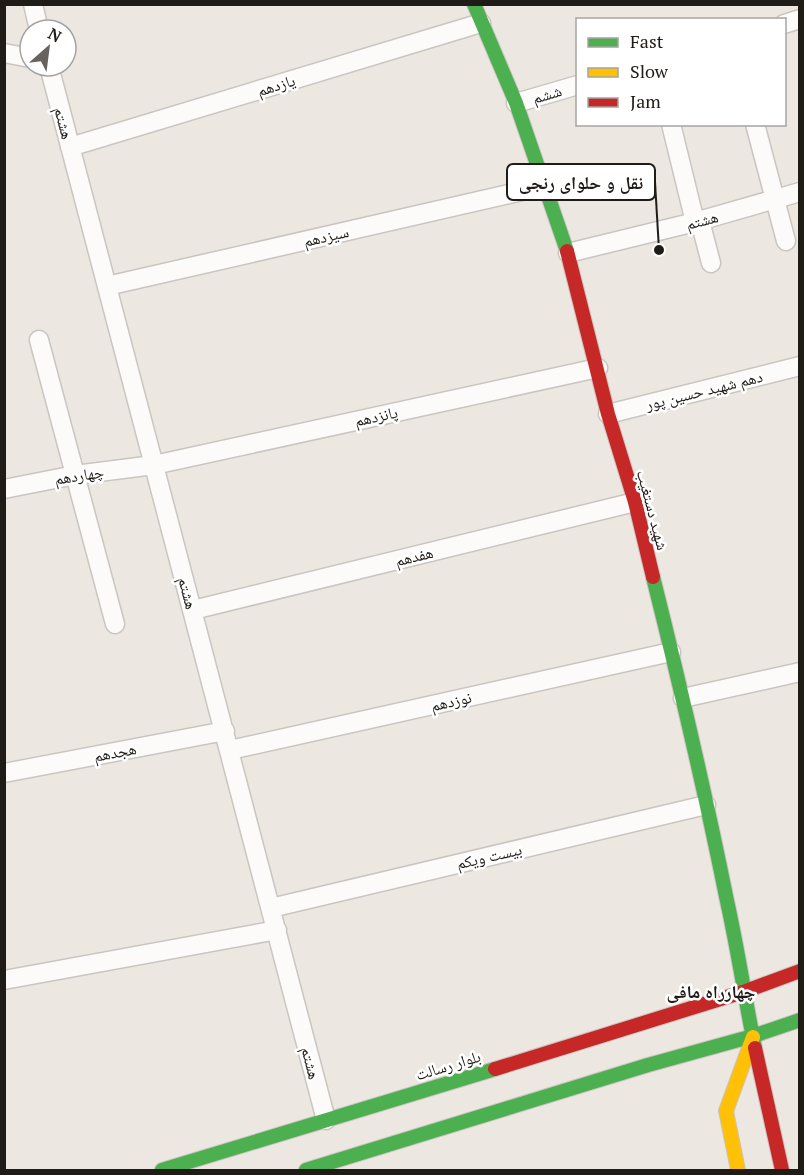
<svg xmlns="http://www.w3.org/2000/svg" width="804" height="1175" viewBox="0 0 804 1175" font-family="'PT Serif','Noto Naskh Arabic',serif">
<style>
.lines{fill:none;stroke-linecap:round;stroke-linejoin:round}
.street-casing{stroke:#cac5c0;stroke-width:21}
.fast-casing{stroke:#cac5c0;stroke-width:16}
.slow-casing{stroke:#cac5c0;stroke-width:16}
.jam-casing{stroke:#cac5c0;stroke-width:16}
.street{stroke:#fcfbfa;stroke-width:18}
.fast{stroke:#4caf50;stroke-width:14}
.slow{stroke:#ffc107;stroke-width:14}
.jam{stroke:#c62828;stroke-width:14}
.labels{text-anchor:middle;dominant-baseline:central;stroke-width:5;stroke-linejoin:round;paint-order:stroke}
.street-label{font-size:16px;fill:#1f1b17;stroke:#fff}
.neighbourhood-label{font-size:18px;font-weight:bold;fill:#1f1b17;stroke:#fff}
.leader{fill:none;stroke:#1f1b17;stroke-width:2}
.callout-dot{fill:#1f1b17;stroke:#fff;stroke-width:2}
.callout{fill:#fff;stroke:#1f1b17;stroke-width:2}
.callout-label{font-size:18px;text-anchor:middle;font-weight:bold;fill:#1f1b17}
</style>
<rect width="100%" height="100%" fill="#ede7e1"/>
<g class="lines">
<!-- street casing -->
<g class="street-casing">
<path id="street" d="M 33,4 L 39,30
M 784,24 L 800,19
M 4,53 L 30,58
M 49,66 L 326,1120
M 516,103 L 578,85
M 671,124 L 695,222
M 755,124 L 786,241
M 70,147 L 481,23
M 700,221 L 711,263
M 568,253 L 695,222 L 800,192
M 107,286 L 544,186
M 39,340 L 115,624
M 608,414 L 800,366
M 4,489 L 75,475 L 154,465 L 598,368
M 193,610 L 635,502
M 683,698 L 800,672
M 230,750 L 671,652
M 4,773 L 225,731
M 271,908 L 706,805
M 4,980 L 277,930"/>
</g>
<!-- fast casing -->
<g class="fast-casing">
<path id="fast" d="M 474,4 L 516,103 L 567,251
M 653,577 C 680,685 705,792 727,901 C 738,950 745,999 755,1048
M 162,1170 L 495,1069
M 306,1170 L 648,1065 L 753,1036 L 800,1020"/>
</g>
<!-- slow casing -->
<g class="slow-casing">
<path id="slow" d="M 738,1170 L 726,1111 L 753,1037"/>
</g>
<!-- jam casing -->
<g class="jam-casing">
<path id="jam" d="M 567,251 L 608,414 L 635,502 L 653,577
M 755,1048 L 782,1170
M 495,1069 L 743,992 L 800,971"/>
</g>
<!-- street -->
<use href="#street" class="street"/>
<!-- fast -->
<use href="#fast" class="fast"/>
<!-- slow -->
<use href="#slow" class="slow"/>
<!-- jam -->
<use href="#jam" class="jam"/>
</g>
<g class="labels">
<!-- street labels -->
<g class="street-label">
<text transform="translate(276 85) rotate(-17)">یازدهم</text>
<text transform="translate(547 94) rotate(-17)">ششم</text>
<text transform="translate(64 123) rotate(75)">هشتم</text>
<text transform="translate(702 220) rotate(-15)">هشتم</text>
<text transform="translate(326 236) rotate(-13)">سیزدهم</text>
<text transform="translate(704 390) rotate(-14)">دهم شهید حسین پور</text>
<text transform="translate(376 416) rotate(-12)">پانزدهم</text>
<text transform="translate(79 475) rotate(-9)">چهاردهم</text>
<text transform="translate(653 510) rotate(75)">شهید دستغیب</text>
<text transform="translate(414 556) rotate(-14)">هفدهم</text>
<text transform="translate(188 593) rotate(75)">هشتم</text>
<text transform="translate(451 701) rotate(-13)">نوزدهم</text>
<text transform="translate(115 752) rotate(-11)">هجدهم</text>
<text transform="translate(489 856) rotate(-13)">بیست ویکم</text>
<text transform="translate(311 1063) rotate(76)">هشتم</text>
<text transform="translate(448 1065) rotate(-17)">بلوار رسالت</text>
</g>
<!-- neighbourhood labels -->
<g class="neighbourhood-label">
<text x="711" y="991">چهارراه مافی</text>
</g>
</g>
<!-- callouts -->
<path class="leader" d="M659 250L655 182"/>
<circle class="callout-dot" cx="659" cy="250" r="6"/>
<rect class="callout" x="507" y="164" width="148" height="36" rx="6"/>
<g class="callout-label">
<text x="581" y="189">نقل و حلوای رنجی</text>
</g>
<!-- border -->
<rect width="804" height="1175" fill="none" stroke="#1f1b17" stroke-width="12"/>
<!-- legend -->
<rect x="576" y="18" width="210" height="108" fill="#ffffff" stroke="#a5a4a2" stroke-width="1.5"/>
<rect x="588" y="38" width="30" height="9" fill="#4caf50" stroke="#a5a4a2" stroke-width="1.5"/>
<text x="630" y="48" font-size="18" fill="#1f1b17">Fast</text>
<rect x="588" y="68" width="30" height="9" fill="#ffc107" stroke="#a5a4a2" stroke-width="1.5"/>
<text x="630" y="78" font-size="18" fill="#1f1b17">Slow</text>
<rect x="588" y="98" width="30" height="9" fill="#c62828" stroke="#a5a4a2" stroke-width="1.5"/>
<text x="630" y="108" font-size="18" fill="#1f1b17">Jam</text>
<!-- north arrow -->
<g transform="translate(48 48) rotate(28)"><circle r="28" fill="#ffffff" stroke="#a5a4a2" stroke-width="1.5"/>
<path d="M0-4.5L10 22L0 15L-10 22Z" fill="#67625e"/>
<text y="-9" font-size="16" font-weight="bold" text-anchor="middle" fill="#1f1b17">N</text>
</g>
</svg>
